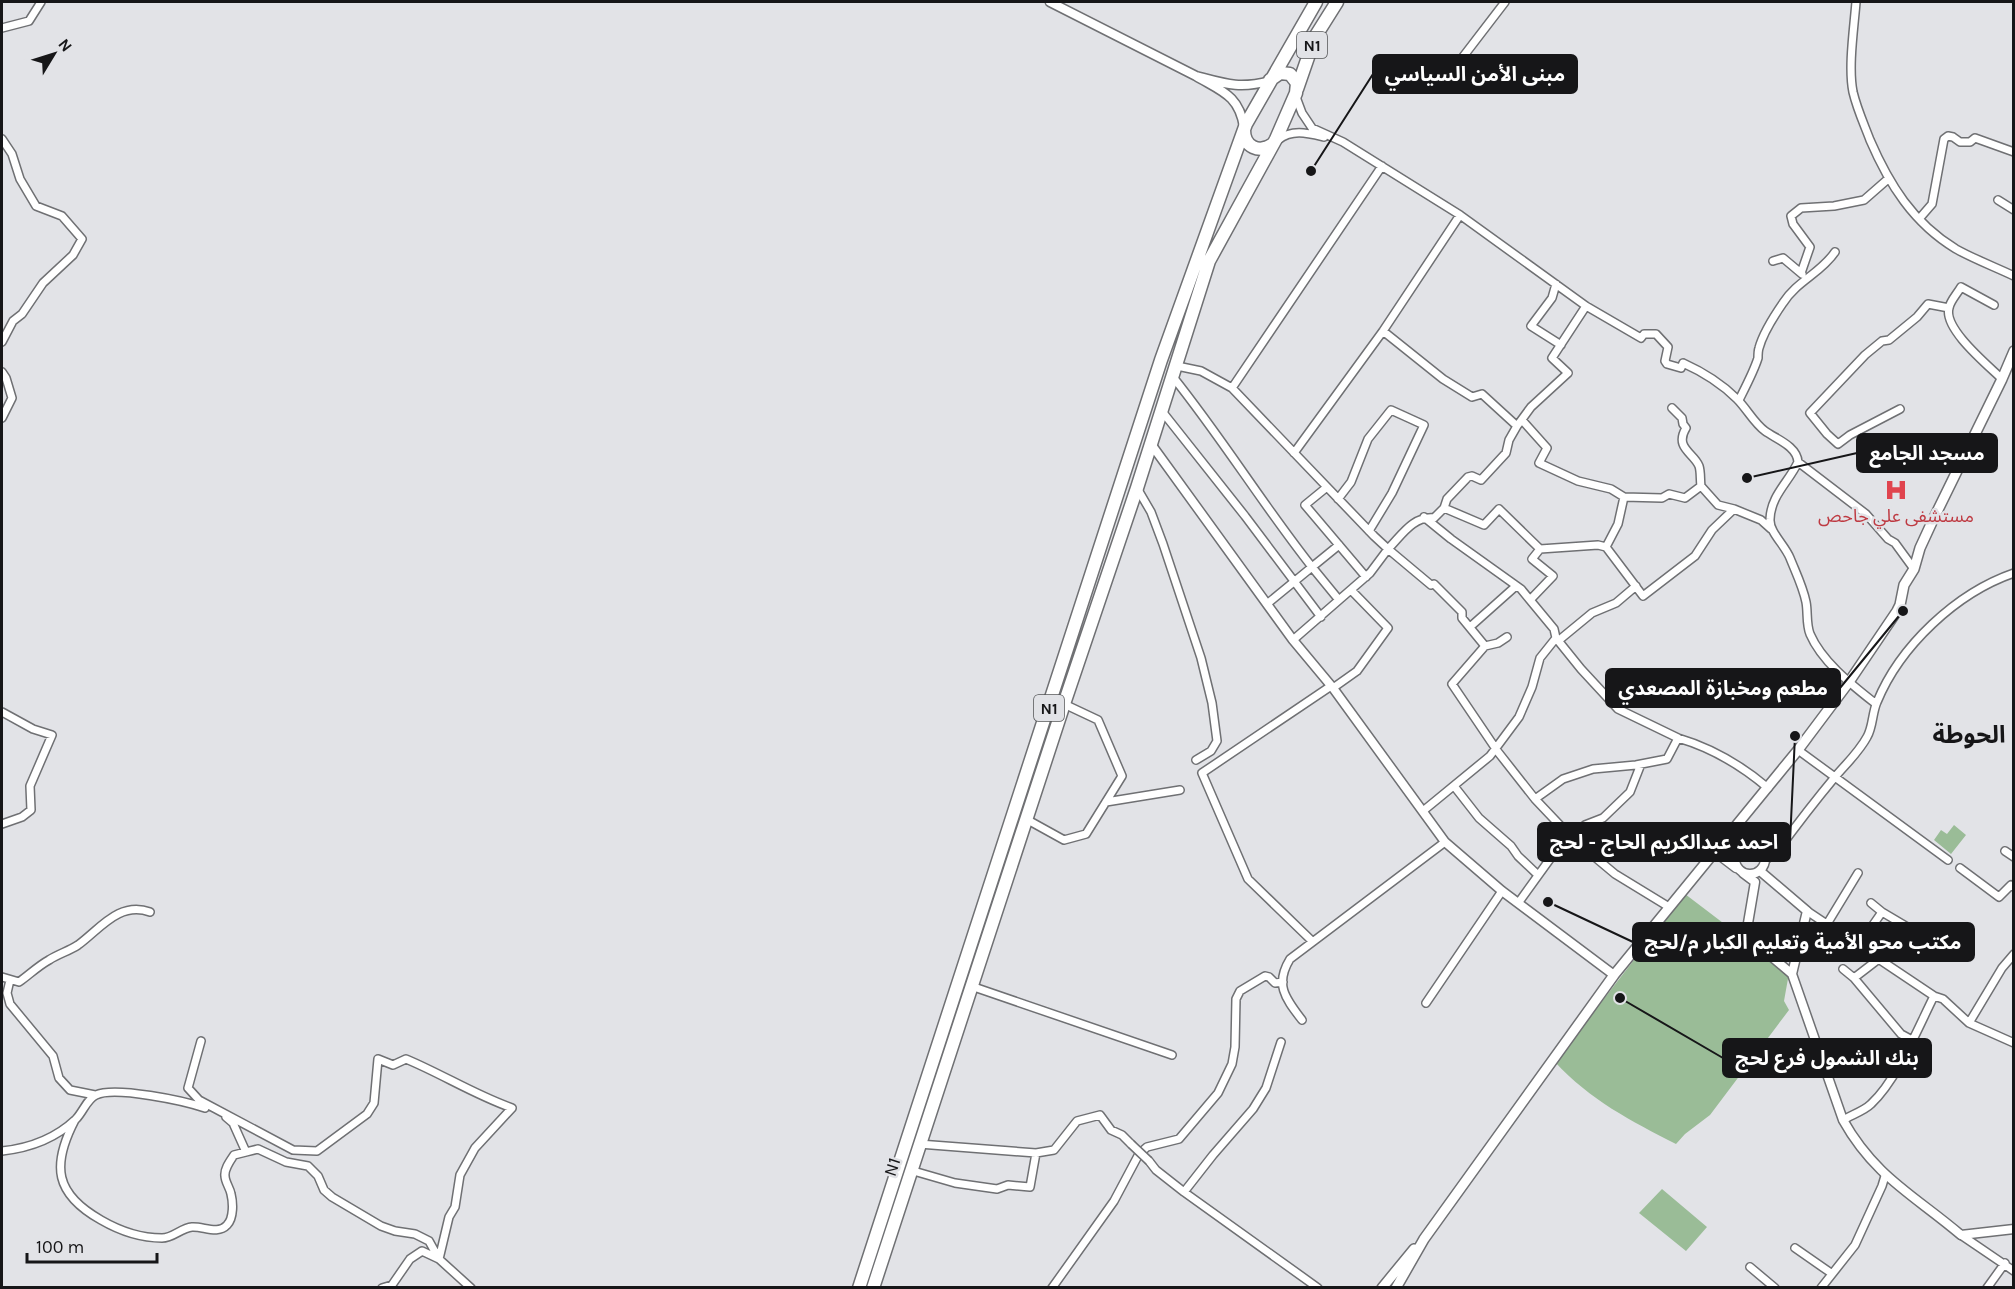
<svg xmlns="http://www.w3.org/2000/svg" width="2015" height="1289" viewBox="0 0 2015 1289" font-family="Karla,'Noto Sans Arabic',sans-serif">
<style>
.green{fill:#9abc97}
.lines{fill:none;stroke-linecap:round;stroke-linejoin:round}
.minor-casing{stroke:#6f7073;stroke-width:10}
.tertiary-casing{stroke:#6f7073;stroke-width:11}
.secondary-casing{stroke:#6f7073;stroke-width:12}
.trunk-casing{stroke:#6f7073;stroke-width:15}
.minor{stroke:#fff;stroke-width:7}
.tertiary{stroke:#fff;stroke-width:8}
.secondary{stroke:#fff;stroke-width:9}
.trunk{stroke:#fff;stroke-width:12}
.minor-bridge-casing{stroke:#6f7073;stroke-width:10;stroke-linecap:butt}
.minor-bridge{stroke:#fff;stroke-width:7}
.labels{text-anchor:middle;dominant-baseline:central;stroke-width:5;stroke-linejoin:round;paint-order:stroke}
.shield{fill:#e2e3e7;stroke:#535456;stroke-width:1.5}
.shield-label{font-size:16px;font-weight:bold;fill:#161618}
.health-label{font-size:18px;fill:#be3a42;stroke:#e2e3e7}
.street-label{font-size:18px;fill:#161618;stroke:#e2e3e7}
.district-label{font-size:24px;font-weight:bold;fill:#161618;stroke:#e2e3e7}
.leader{fill:none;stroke:#161618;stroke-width:2}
.callout-dot{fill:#161618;stroke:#e2e3e7;stroke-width:2}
.callout{fill:#161618;stroke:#161618;stroke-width:2}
.callout-label{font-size:20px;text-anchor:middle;font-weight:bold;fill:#fff}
</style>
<rect width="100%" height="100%" fill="#e2e3e7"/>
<!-- green -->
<path class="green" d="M 1954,825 L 1966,835 L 1951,854 L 1934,840 L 1941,830 L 1947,834 Z
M 1685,894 L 1789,973 L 1784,1001 L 1789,1010 L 1710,1115 L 1685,1134 L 1676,1144 C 1631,1121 1590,1100 1555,1062 Z
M 1662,1189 L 1707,1227 L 1686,1251 L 1639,1213 Z"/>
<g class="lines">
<!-- minor casing -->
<g class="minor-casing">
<path id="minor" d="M 1856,2 C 1854,28 1848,67 1853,92 C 1857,109 1864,124 1870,140 C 1889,184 1913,223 1956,249 C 1974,259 1995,267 2014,276
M 2,28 L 29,21 L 41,2
M 1459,62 L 1505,2
M 1296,97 L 1302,113 L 1312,128 L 1343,142 L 1460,215 L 1586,306 L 1641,338 L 1644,334 L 1656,334 L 1668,347 L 1665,361 L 1667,364 L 1681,368 L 1683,363 C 1703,372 1721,383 1737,399 C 1747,409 1754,423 1765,431 C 1776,439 1797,446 1798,462 C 1789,482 1771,495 1770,519 C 1769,532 1785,545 1790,558 C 1796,573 1803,587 1806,602 C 1808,612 1806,624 1810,634 C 1822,662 1852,685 1876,704
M 2,139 L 12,154 L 20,179 L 36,206 L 62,216 L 82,239 L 73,255 L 43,283 L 22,314 L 13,321 L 2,342
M 1278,140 C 1292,129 1307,133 1324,137
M 1998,200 L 2014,210
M 1919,219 L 1932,204 L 1944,139 L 1948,136 L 1953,137 L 1960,142 L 1970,142 L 1975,138 L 2014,152
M 1773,261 L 1783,258 L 1802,274
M 1801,273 L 1810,247 L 1793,224 L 1791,216 L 1801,208 L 1834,206 L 1864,200 L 1888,179
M 1556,284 L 1552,298 L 1531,326 L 1561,345
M 1994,305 L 1961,287 C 1957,294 1950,301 1949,308 C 1943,329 1989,366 2002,379
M 1586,306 L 1552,358 L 1568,373 L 1531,407 L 1517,426 L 1509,440 L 1506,453 L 1481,480 L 1472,476 L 1468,477 L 1447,499 L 1444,508 L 1434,518 C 1413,516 1402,535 1388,549 L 1431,585 L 1434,584 L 1462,612 L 1462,618 L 1485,646 L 1452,684 L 1498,752 L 1535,799 L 1572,838 L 1615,874 L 1669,907
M 1383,331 L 1443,379 L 1472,397 L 1482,394 L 1517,426
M 1177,366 L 1201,371 L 1232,388 L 1374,536 L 1388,549 L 1370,573 L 1293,640
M 2,372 L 6,378 L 12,398 L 2,418
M 1173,377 C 1222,438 1263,505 1312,567 L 1267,604
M 1232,388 L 1382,166
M 1739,400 C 1745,388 1754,371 1758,358 C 1758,355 1758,351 1759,348 C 1763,333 1774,316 1783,303 C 1797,281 1821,273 1835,252
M 1672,408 L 1682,418 L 1683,424 L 1686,428 C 1674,448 1694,453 1699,466 C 1701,472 1700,480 1701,486
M 1900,409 L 1850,435 L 1838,444 L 1827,434 L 1810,413 L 1865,355 L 1882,341 L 1889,340 L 1917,317 L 1928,304 L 1949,308
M 1161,410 L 1245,516 L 1321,617
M 1522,420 L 1547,448 L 1539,463 L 1578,481 L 1611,489 L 1624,497 L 1618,524 L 1606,547
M 1294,453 L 1383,331 L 1460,215
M 1798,462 L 1866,514 L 1888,539 L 1895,543 L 1914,569
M 1327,487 L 1305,505 L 1366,577
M 1137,488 L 1151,512 L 1163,544 L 1201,658 L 1212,703 L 1217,741 L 1211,751 L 1196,760
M 1624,497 L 1662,498 L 1669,494 L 1685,498 L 1701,486 L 1718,505 L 1734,509
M 1338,499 L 1351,482 L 1368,439 L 1391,410 L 1424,425 L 1392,493 L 1369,531
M 1444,508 L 1484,525 L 1499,509 L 1540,549
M 1424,517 L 1451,539 L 1521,589 L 1530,600 L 1553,576 L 1532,559 L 1540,549 L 1598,545 L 1606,547 L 1643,596 L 1695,556 L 1712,530 L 1734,509 L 1761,520 L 1771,529
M 1339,545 L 1312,567 L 1339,600
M 1470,627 L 1516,586
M 1556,638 L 1581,669 L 1618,709 L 1678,738
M 1558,641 L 1592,613 L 1616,603 L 1636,586
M 1485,646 L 1498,643 L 1507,637
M 1333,688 L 1357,671 L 1388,628 L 1351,590
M 2,712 L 33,729 L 52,735 L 30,786 L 31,810 L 22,817 L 2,824
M 1798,750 L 1948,860
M 1454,786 L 1479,818 L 1511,846 L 1518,856 L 1538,875
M 1535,799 L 1563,779 L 1593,769 L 1636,765 L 1667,759 L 1678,738 C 1712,748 1741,765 1768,788
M 1106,802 L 1180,790
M 1423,811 L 1490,756 L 1519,717 L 1532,687 L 1540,658 L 1556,638 L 1554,629 L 1530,600
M 1026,819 L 1064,840 L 1086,834 L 1122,776 L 1098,720 L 1064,704
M 1574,840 L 1585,825 L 1603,818 L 1630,792 L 1641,764
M 2005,851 L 2014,857
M 1765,860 L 1776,853 C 1795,827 1815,801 1835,777 C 1846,764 1859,752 1867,737 C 1873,727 1872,713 1877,702 C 1900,646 1956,593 2014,573
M 1960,868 L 1999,897 L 2011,885 L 2014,887
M 1519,902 L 1568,834
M 1871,903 L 1882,912
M 1807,911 L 1934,996 L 1943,999 L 1969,1023 L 2014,1043
M 1827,924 L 1858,873
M 1312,941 L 1248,879 L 1202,773 L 1331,686
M 1859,945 L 1882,912 L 1931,941
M 1874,954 L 1897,921
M 1843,969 L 1854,978 L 1880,958
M 2,977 L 19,982 C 29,975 38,966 49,960 C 58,954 69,951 78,945 C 100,929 119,901 150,912
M 1854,978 L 1901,1034 L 1912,1040
M 10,980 L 7,993 L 10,1004 L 53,1056 L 59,1078 L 70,1090 L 95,1095
M 971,986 L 1172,1055
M 1426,1003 L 1502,891
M 1302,1020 C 1286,999 1274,985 1290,959 L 1445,842
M 1969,1023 L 2002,968 L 2014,954
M 201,1041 L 188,1088 L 199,1100 L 293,1150 L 317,1151 L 367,1114 L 374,1103 L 378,1059 L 393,1065 L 406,1059 C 442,1074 475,1095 512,1108 L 475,1148 L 460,1175 L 455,1207 L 449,1217 L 439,1259
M 226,1117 L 233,1123 L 246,1152 L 258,1149 L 286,1162 L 308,1166 L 318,1176 L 324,1190 L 332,1197 L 381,1226 L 395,1231 L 415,1234 L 429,1241 L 439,1259 L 471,1288
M 75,1120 C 51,1166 55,1194 101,1220 C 120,1231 140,1238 162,1238 C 173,1238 181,1228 192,1227 C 203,1226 218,1235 227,1225 C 234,1218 233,1202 231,1194 C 230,1188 225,1182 225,1176 C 224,1169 230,1161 234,1155 L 246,1152
M 1843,1120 C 1851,1115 1864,1111 1871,1104 C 1897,1080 1918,1028 1934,996
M 919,1144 L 1036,1153 L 1054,1150 L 1077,1121 L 1100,1115 L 1111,1130 L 1122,1135 L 1131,1144
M 2,1151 C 30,1148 55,1139 76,1119 C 83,1112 87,1099 96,1095 C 115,1086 185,1101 205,1108
M 1149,1161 L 1156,1170 L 1184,1192 L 1318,1288
M 910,1170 L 955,1183 L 997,1189 L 1008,1185 L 1030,1187 L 1036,1153
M 1184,1192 L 1213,1155 L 1253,1109 L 1266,1088 L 1281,1042
M 1961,1235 L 2014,1271
M 1795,1248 L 1831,1273
M 1750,1267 L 1775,1288
M 382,1288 L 392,1285 L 410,1259 L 422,1251 L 439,1259
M 1052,1288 L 1114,1201 L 1139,1154 L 1147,1147 L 1179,1139 L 1218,1093 L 1232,1064 L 1235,1047 L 1236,999 L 1240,991 L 1265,976 L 1269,977 L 1275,983 L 1283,982
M 1821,1288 L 1855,1245 L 1882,1186 L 1885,1176
M 1987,1288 L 2005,1263"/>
</g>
<!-- tertiary casing -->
<g class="tertiary-casing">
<path id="tertiary" d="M 1050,2 L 1196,76
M 1244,127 C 1239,95 1221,91 1196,76 C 1226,84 1239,89 1270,81
M 1151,444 L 1293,640 L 1333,688 L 1445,842 L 1502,891 L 1614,975
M 1734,830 L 1755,845
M1735 859a15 15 0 1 1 30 0a15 15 0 1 1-30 0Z
M 1715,852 L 1736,868
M 1743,873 L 1755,882 L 1746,935 L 1792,974 L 1807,911 L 1760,871
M 1792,974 L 1843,1120 C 1875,1177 1914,1195 1961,1235 L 2014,1229"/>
</g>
<!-- secondary casing -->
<g class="secondary-casing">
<path id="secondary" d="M 1382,1288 L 1414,1249
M 1396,1288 L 1424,1239 L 1614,975 L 1798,750 L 1849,682 L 1897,611 L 1900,605 L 1904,585 L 1914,569 L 1920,548 L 1932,522 L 2002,379 L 2014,351"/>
</g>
<!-- trunk casing -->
<g class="trunk-casing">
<path id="trunk" d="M 1297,89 L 1315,37 L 1337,2
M 1244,130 C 1244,147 1259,154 1273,144
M 859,1288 L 1161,360 L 1246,124 L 1316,2
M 873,1288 L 1064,704 L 1137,488 L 1209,261 L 1276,139 L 1296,93 L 1297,83 L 1290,74 L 1280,73 L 1270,80"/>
</g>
<!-- minor -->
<use href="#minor" class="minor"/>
<!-- tertiary -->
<use href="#tertiary" class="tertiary"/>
<!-- secondary -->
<use href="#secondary" class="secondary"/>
<!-- trunk -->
<use href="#trunk" class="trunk"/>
<!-- minor-bridge casing -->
<g class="minor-bridge-casing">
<path id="minor-bridge" d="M 1131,1144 L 1149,1161"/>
</g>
<!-- minor-bridge -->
<use href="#minor-bridge" class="minor-bridge"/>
</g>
<!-- icons -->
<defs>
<g id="hospital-bare" transform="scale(1.8)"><path d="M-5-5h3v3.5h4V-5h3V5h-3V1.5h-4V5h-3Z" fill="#e0444e" stroke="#e2e3e7" stroke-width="2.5" paint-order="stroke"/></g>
</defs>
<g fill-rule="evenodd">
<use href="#hospital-bare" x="1896" y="490"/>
</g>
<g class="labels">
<!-- shield labels -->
<g class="shield">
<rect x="1297" y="32" width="30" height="26" rx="4.5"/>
<rect x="1034" y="695" width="30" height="26" rx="4.5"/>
</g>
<g class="shield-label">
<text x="1312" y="45">N1</text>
<text x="1049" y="708">N1</text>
</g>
<!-- health labels -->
<g class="health-label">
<text x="1896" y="516">مستشفى علي جاحص</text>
</g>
<!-- street labels -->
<g class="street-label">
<text transform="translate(892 1167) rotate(-72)">N1</text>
</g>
<!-- district labels -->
<g class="district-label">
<text x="1969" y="735">الحوطة</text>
</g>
</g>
<!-- callouts -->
<path class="leader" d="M1311 171L1373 74M1747 478L1857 453M1903 611L1840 688M1795 736L1790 842M1548 902L1633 942M1620 998L1723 1058"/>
<g class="callout-dot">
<circle cx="1311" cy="171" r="6"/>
<circle cx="1747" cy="478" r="6"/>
<circle cx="1903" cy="611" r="6"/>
<circle cx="1795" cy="736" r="6"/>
<circle cx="1548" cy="902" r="6"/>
<circle cx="1620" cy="998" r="6"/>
</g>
<g class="callout">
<rect x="1373" y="55" width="204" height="38" rx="6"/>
<rect x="1857" y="434" width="140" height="38" rx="6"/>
<rect x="1606" y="669" width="234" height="38" rx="6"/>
<rect x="1538" y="823" width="252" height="38" rx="6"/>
<rect x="1633" y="923" width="341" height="38" rx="6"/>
<rect x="1723" y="1039" width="208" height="38" rx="6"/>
</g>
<g class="callout-label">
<text x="1475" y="81">مبنى الأمن السياسي</text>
<text x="1927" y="460">مسجد الجامع</text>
<text x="1723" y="695">مطعم ومخبازة المصعدي</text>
<text x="1664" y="849">احمد عبدالكريم الحاج - لحج</text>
<text x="1803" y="949">مكتب محو الأمية وتعليم الكبار م/لحج</text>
<text x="1827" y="1065">بنك الشمول فرع لحج</text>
</g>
<!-- border -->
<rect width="2015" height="1289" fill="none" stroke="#161618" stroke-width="6"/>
<!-- north arrow -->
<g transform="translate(54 54) rotate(52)" stroke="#e2e3e7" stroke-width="4.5" paint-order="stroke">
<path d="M0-4.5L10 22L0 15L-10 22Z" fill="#161618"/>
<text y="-9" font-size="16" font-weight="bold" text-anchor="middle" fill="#161618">N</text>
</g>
<!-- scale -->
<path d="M27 1253v9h130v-9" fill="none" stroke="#161618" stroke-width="3"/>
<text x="36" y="1253" font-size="18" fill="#161618" stroke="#e2e3e7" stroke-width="4.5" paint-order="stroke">100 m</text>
</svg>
